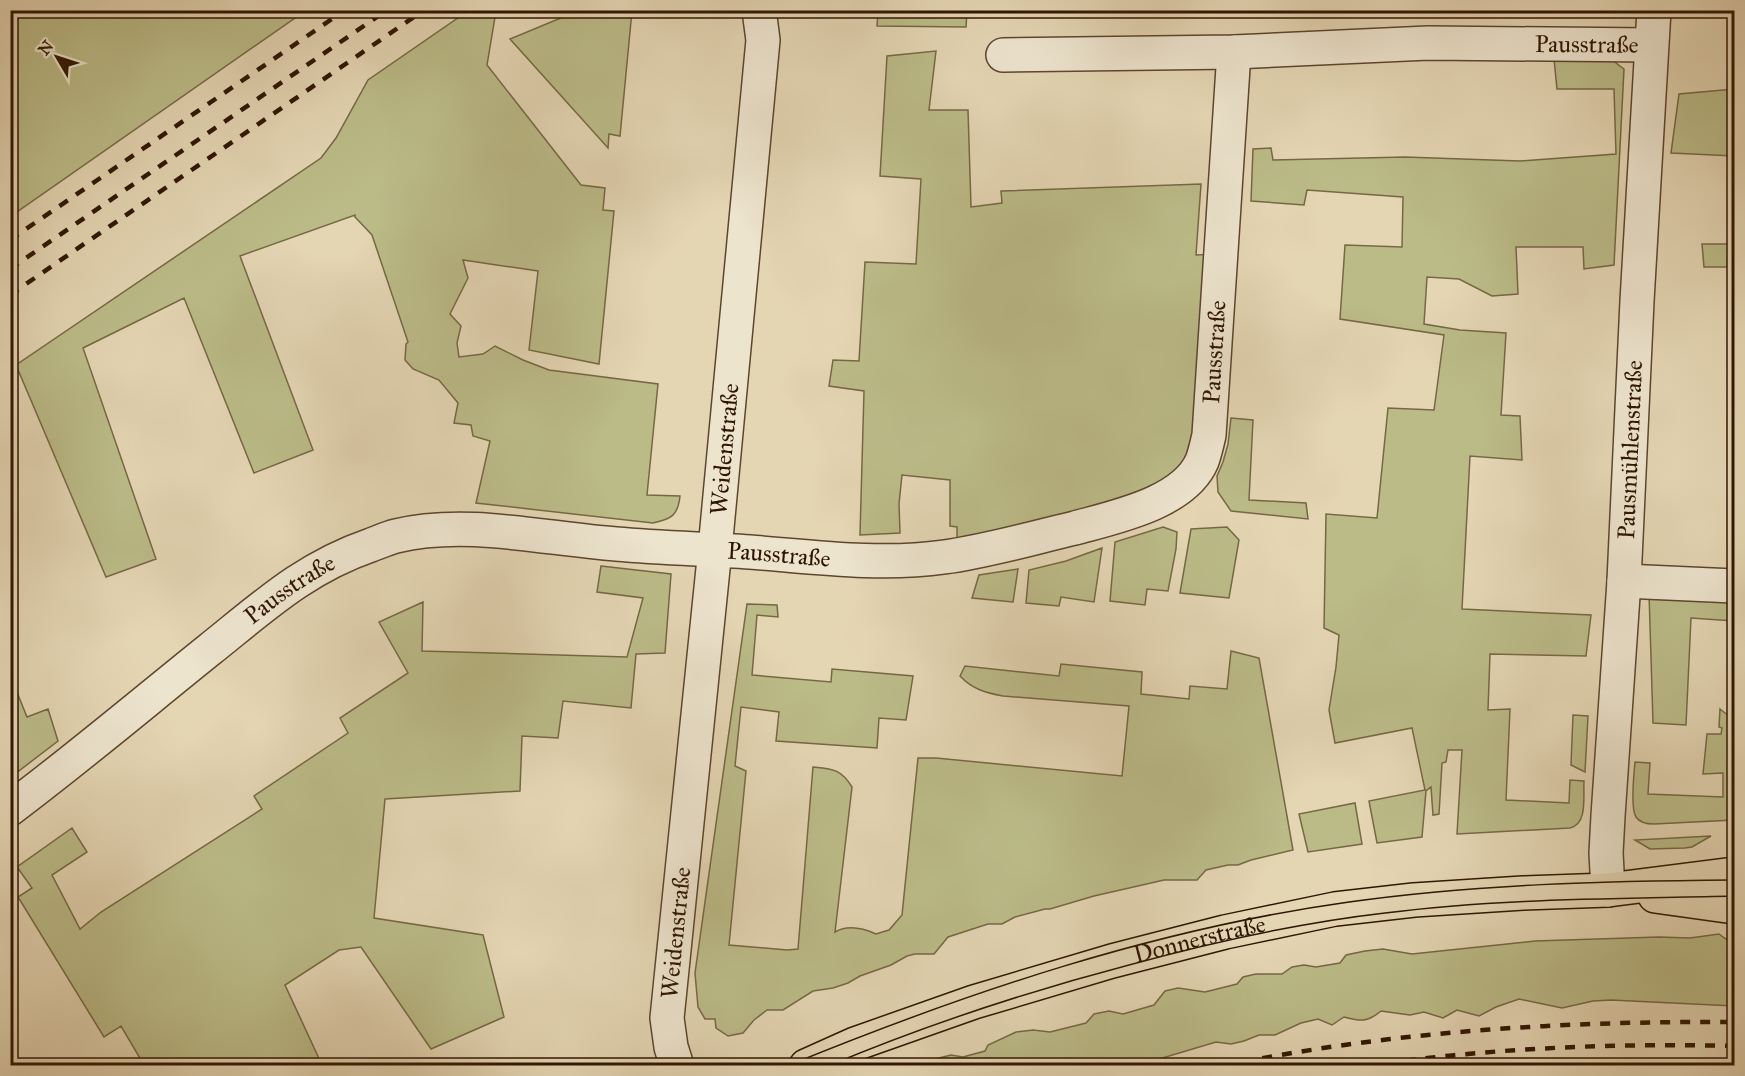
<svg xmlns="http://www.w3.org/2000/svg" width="1745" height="1076" viewBox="0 0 1745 1076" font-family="'IM FELL Great Primer',serif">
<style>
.green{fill:#bb8;stroke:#766845;stroke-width:1.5}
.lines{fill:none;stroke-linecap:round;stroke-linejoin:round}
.minor-casing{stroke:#5d462e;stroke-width:36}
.major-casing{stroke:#301602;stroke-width:36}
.minor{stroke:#ede4ce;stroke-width:33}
.major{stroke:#e4d5b3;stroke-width:33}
.tram{stroke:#301602;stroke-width:1.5}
.rail{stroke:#301602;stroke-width:4.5;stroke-dasharray:10 10;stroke-linecap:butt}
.labels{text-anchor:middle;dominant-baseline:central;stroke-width:6;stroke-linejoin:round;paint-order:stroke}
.street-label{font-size:24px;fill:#301602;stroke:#ede4ce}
</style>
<rect width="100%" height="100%" fill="#e4d5b3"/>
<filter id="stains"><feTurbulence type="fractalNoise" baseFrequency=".00333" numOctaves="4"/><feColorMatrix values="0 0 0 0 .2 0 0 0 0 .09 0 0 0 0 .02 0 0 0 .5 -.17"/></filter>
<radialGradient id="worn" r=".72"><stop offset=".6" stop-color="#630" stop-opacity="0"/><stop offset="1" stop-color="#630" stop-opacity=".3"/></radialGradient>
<!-- green -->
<path class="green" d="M 11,10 L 305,10 L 305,11 L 11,216 Z
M 580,10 L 632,11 L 620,136 L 609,134 L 608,148 L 510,39 Z
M 468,11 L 496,11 L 487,65 L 581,185 L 605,188 L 603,210 L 614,211 L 599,364 L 529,350 L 538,271 L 463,260 L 468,278 L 450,314 L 461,326 L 457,343 L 459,357 L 483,354 L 495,346 L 523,360 L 549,370 L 658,384 L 647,495 L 680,496 C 678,515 672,519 653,523 L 476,503 L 490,441 L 473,436 L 471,425 L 454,423 L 458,403 L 439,380 L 413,369 L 405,360 L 406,344 L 408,342 L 372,235 L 355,217 L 355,215 L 240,256 L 313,450 L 254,473 L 184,298 L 83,348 L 156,559 L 106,577 L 16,365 L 321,158 L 336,138 L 368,80 Z
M 878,11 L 967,11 L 966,27 L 877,26 Z
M 936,51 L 929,110 L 968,110 L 971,207 L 1002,203 L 1001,191 L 1201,184 L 1196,255 L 1219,254 L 1189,489 L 957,553 L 957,527 L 950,526 L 950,480 L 902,475 L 899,504 L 900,533 L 860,535 L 864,391 L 829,386 L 833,360 L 859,361 L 865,262 L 916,264 L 921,179 L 880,176 L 887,56 Z
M 1554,59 L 1612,60 L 1624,69 L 1614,265 L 1584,269 L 1583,247 L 1516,247 L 1518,294 L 1492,296 L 1459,279 L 1427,277 L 1424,324 L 1460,330 L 1506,333 L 1501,415 L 1520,416 L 1522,460 L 1470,456 L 1462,609 L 1591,615 L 1586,656 L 1490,654 L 1488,710 L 1510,709 L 1506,800 L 1569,803 L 1570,780 L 1584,781 C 1583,796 1588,824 1570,828 L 1457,834 L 1462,750 L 1448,750 L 1446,762 L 1442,763 L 1439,814 L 1433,815 L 1431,787 L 1426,791 L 1422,837 L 1377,843 L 1369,801 L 1425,790 L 1412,728 L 1335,743 L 1329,710 L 1336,667 L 1339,635 L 1324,628 L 1326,514 L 1377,518 L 1388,408 L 1434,410 L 1444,335 L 1340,319 L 1345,245 L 1402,247 L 1403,197 L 1307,190 L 1304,205 L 1251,201 L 1253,149 L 1271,148 L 1273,160 L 1405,157 L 1520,161 L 1616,154 L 1614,89 L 1557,89 Z
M 1734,89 L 1734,156 L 1671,153 L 1679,94 Z
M 1702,244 L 1734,244 L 1734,267 L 1704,267 Z
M 1231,418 L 1253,420 L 1249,500 L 1306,503 L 1308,519 L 1231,511 L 1218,492 L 1217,476 L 1223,462 L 1228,444 Z
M 1163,527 L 1177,532 L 1176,549 L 1168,591 L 1147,589 L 1145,605 L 1110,601 L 1115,542 Z
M 1227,527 L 1239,540 L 1229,598 L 1180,593 L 1191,529 Z
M 1102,548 L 1094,602 L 1061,597 L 1059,606 L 1026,603 L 1029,570 L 1066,561 Z
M 601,566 L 671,574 L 665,653 L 636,654 L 631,708 L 563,701 L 558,738 L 522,736 L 520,791 L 385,799 L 374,918 L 483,935 L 504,1017 L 431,1049 L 361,947 L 339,950 L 285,985 L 322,1065 L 144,1065 L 121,1026 L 104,1037 L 18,897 L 32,888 L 17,867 L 72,828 L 87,852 L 52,875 L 80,929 L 101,912 L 262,809 L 254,796 L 348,733 L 340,718 L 408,673 L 379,622 L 423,602 L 422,651 L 627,657 L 643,598 L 597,592 Z
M 1018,569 L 1013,602 L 972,598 L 979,575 Z
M 1649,593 L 1734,596 L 1734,621 L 1691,618 L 1686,725 L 1653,723 Z
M 747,604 L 777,605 L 778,617 L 757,615 L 752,675 L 831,682 L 832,669 L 913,676 L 906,720 L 879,718 L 877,748 L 776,741 L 779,712 L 741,707 L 735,766 L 746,771 L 729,945 L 787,950 L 798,949 L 813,767 C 833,769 841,769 852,787 L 835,932 C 847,925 863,928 876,934 L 889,930 L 902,915 L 918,758 L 936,758 L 1122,776 L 1129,706 L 1003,696 C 986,693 972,689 960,676 L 965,666 L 1059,676 L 1061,664 L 1142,672 L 1141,694 L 1189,699 L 1190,686 L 1227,689 L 1231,651 L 1259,658 L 1293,850 L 1251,860 L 1238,865 L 1228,865 L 1206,870 L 1197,880 L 1164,880 L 1094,896 L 1050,909 L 1045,909 L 1015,917 L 1002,924 L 988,924 L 948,937 L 934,954 L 915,954 L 907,956 L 891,965 L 860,976 L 848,983 L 833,988 L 813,991 L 783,1010 L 767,1010 L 754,1020 L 743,1033 L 728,1036 L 716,1028 L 715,1019 L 705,1019 L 698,1007 L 695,973 Z
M 10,675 L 27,717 L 48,709 L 58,741 L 11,777 Z
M 1720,709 L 1734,720 L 1734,820 L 1654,824 C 1647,824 1640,823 1636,817 C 1630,808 1634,774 1635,762 L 1650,763 L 1648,794 L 1723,797 L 1723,773 L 1703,774 L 1707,734 L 1721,734 L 1722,728 L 1719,727 Z
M 1573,715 L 1588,716 L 1585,772 L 1571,765 Z
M 1355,803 L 1362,844 L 1308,852 L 1299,814 Z
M 1711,836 L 1692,847 L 1685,848 L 1650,849 L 1635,840 Z
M 1719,934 L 1726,939 L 1734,934 L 1734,1006 L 1611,1000 L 1593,1001 L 1562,1008 L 1519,999 L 1496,1007 L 1479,1016 L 1457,1010 L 1443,1018 L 1424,1012 L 1410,1015 L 1381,1011 C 1367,1023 1360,1021 1344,1017 L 1332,1025 L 1318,1019 L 1301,1023 L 1275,1035 L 1259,1035 L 1244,1041 L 1231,1044 L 1216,1042 L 1139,1065 L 920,1065 L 923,1062 L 951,1055 L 963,1057 L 985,1051 L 988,1045 L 1016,1032 L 1033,1030 L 1050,1032 L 1086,1023 L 1094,1014 L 1109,1011 L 1123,1014 L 1154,1005 L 1165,991 L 1178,988 L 1205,992 L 1237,984 L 1243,977 L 1256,974 L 1282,974 L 1292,967 L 1304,965 L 1316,967 L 1340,963 L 1346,955 L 1365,951 L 1383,949 L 1412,954 L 1535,941 L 1659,937 L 1690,938 Z"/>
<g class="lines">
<!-- minor casing -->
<g class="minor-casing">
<g id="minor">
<path id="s1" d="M 1003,55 L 1234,52 L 1428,43 L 1651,45"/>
<path d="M 1624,581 L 1734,586"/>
<path id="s2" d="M 10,809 C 78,758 143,703 209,650 C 263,607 304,568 371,545 C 379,542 388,538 396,536 C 466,519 546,539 616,544 C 661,548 706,549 750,552 C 814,557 881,566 944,557 C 988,551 1032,538 1075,528 C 1115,517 1184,503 1202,461 C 1205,453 1207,444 1209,435 L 1234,52"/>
<path id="s3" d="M 1608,890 L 1606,853 L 1608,816 L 1624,581 L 1637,301 L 1654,10"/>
<path id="s4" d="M 677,1066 L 671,1047 L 667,1018 L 715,549 L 763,40 L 759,10"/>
</g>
</g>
<!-- major casing -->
<g class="major-casing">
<g id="major">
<path d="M 1655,896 L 1734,907"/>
<path id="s5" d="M 806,1066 L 855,1044 L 974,1002 L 1112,961 L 1225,932 L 1335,909 L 1414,900 L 1523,893 L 1608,890 L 1734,874"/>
</g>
</g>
<!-- minor -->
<use href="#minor" class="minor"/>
<!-- major -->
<use href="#major" class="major"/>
<!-- tram -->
<path class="tram" d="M 787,1066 C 968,992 1155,929 1349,902 C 1477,884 1606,881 1734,880
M 828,1066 C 926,1025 1026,992 1129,965 C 1213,942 1298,923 1385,913 C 1501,898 1618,899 1734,896"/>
<!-- rail -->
<path class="rail" d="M 10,240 L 345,10
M 10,269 L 387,10
M 10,295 L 424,10
M 1223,1066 C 1391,1031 1563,1021 1734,1022
M 1366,1066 C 1488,1048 1612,1043 1734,1046"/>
</g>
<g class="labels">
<!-- street labels -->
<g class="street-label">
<text stroke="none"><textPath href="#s1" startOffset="584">Pausstraße</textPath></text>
<text stroke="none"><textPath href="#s2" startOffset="1418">Pausstraße</textPath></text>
<text stroke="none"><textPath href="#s4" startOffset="621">Weidenstraße</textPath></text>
<text stroke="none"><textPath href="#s3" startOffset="441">Pausmühlenstraße</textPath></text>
<text stroke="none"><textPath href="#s2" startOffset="860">Pausstraße</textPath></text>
<text stroke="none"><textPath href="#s2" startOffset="356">Pausstraße</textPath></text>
<text stroke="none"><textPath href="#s4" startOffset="135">Weidenstraße</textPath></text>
<text stroke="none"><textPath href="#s5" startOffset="414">Donnerstraße</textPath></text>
</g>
</g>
<!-- margin -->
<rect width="1745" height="1076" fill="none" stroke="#e4d5b3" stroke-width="36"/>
<rect x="12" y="12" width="1721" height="1052" fill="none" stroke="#301602" stroke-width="3"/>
<rect x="18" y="18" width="1709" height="1040" fill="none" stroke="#301602" stroke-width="1.5"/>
<!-- north arrow -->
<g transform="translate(57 57) rotate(309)" stroke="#ede4ce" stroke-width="4.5" paint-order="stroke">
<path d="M0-4.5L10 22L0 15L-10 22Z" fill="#301602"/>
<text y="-9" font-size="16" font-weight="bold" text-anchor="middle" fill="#301602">N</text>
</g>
<rect width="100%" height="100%" filter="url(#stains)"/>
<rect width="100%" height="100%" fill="url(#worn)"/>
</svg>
